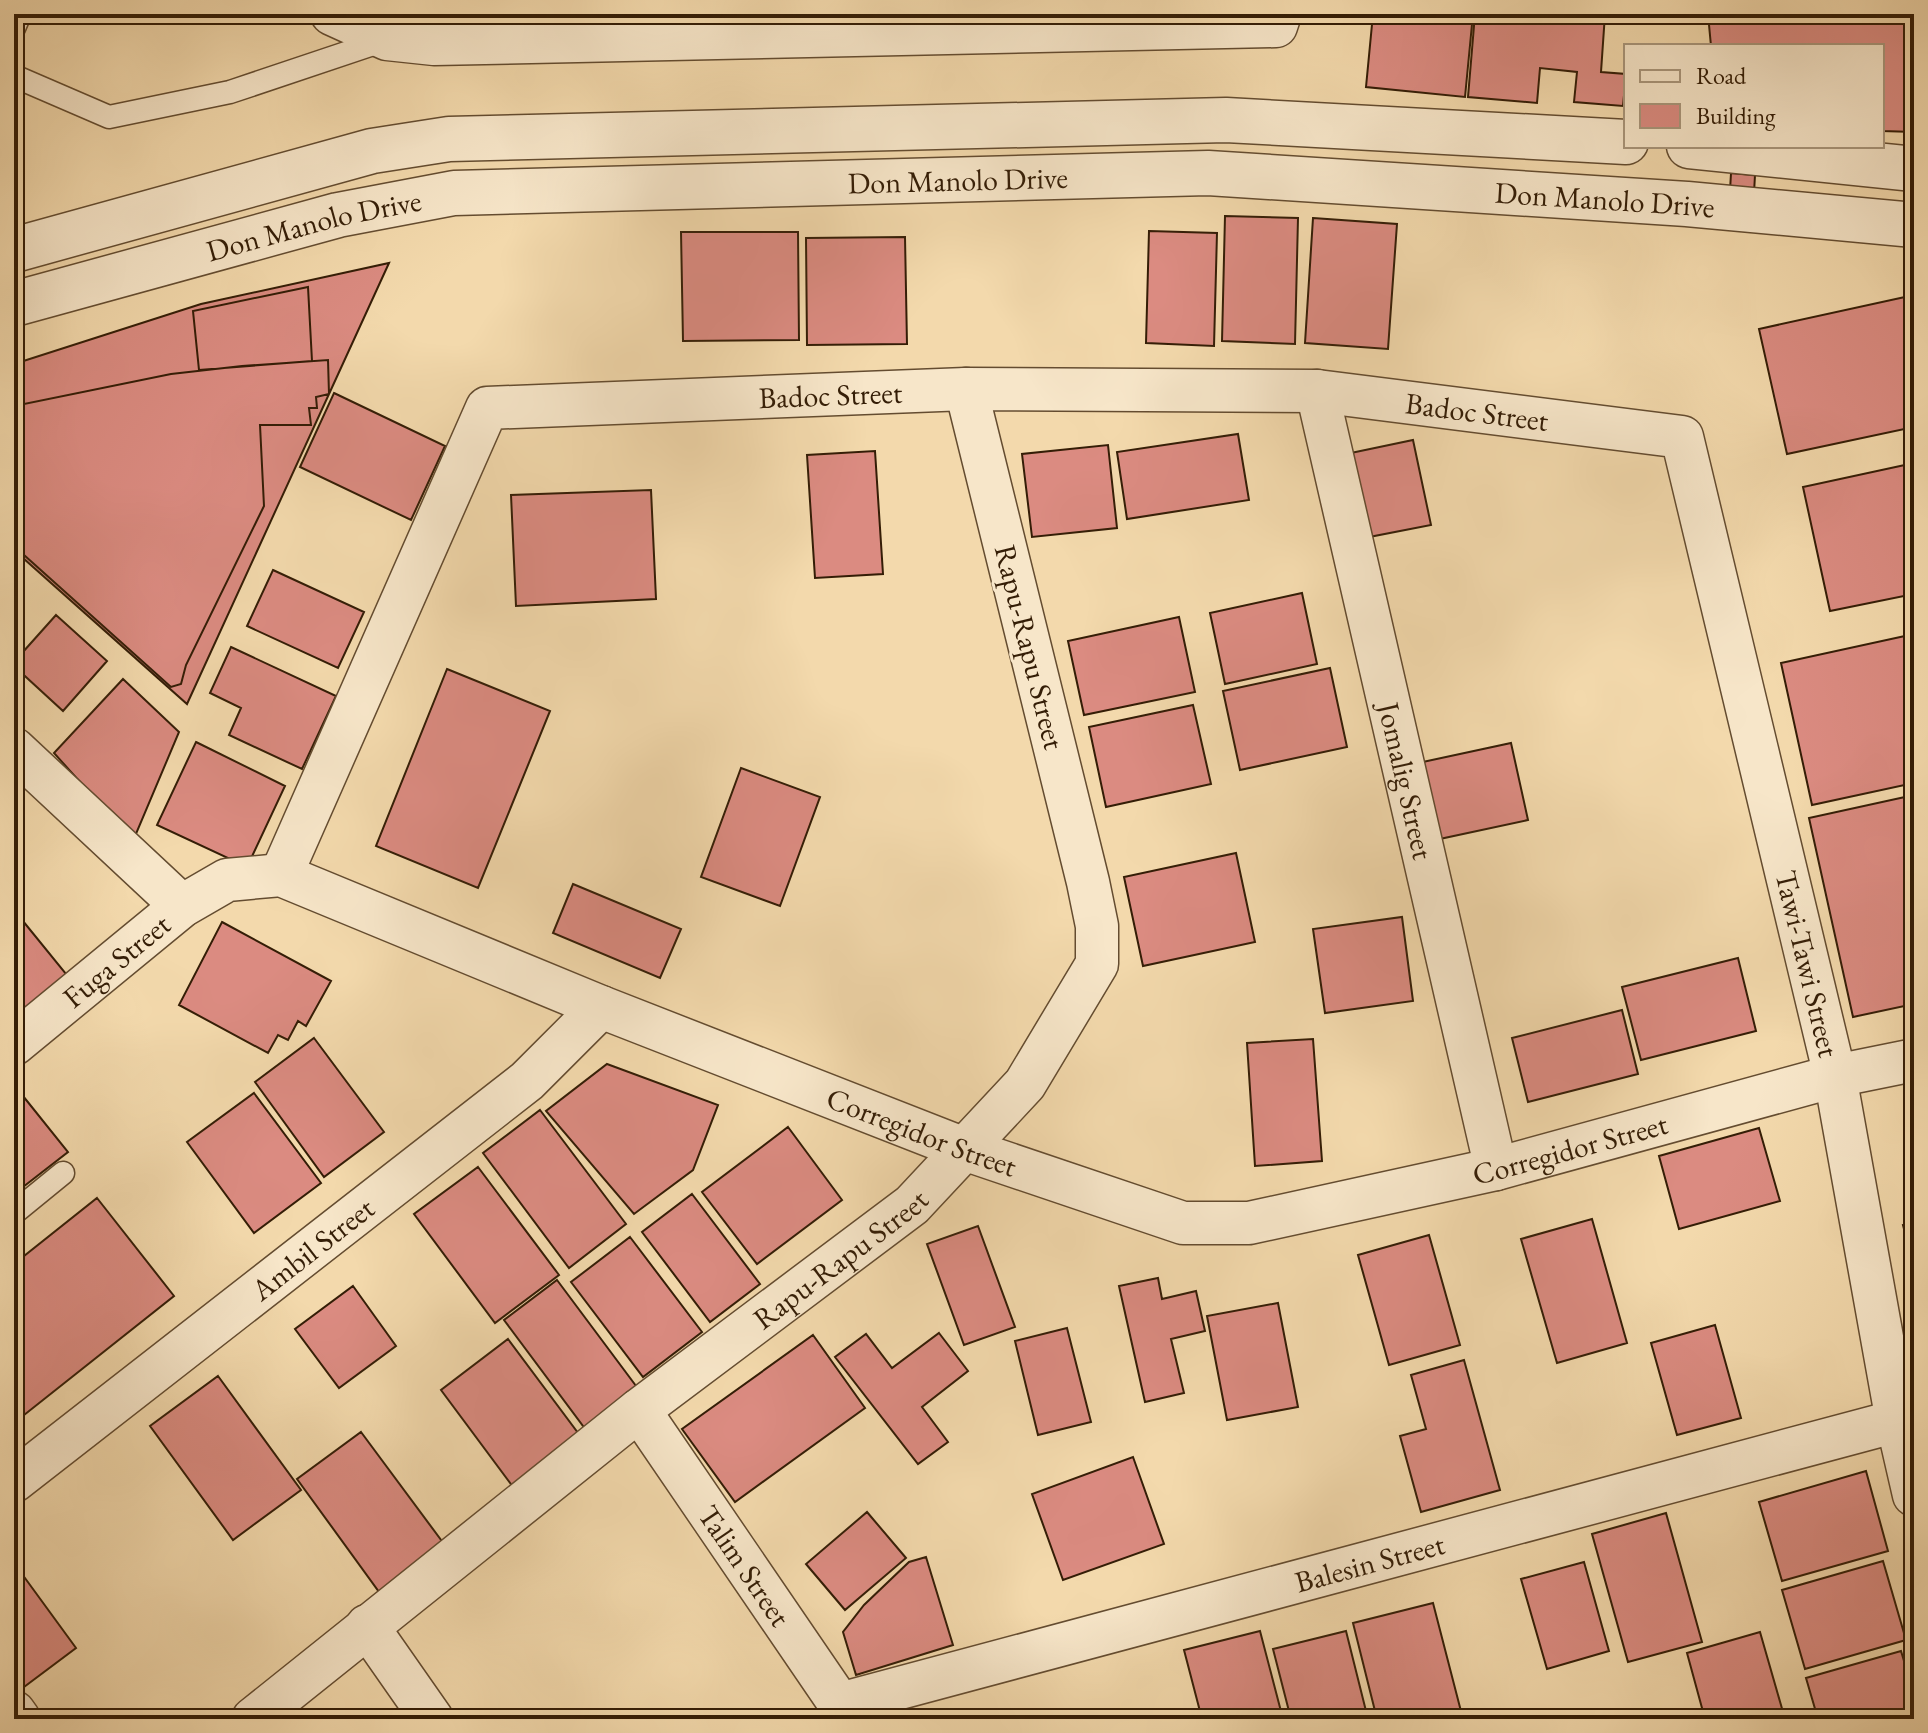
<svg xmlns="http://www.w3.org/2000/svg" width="1928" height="1733" viewBox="0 0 1928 1733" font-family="'EB Garamond',serif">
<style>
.building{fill:#db8b81;stroke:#341d06;stroke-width:2}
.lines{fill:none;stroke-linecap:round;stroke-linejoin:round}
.service-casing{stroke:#644c30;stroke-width:25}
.minor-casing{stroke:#644c30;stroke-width:45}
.tertiary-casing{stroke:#644c30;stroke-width:47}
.service{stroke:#f7e6c9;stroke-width:22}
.minor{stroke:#f7e6c9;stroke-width:42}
.tertiary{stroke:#f7e6c9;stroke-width:44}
.labels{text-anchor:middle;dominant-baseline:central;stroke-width:6;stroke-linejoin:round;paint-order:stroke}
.street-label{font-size:30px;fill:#341d06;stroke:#f7e6c9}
</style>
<rect width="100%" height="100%" fill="#f3d9ac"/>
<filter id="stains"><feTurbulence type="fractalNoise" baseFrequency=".0025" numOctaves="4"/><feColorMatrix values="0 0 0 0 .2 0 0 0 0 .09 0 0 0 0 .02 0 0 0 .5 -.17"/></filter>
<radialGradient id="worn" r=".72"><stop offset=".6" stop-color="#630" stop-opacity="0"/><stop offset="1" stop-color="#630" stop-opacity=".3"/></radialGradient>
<!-- building -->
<path class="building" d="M 1373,14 L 1473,14 L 1465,97 L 1366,87 Z
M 1475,14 L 1605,14 L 1601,72 L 1626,74 L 1623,106 L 1574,102 L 1577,72 L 1540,68 L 1537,103 L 1468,97 Z
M 1708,14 L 1914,14 L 1914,132 L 1882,131 L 1882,46 L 1711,46 Z
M 1731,173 L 1755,175 L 1754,193 L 1730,191 Z
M 1225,216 L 1298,218 L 1295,344 L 1222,341 Z
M 1313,218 L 1397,224 L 1388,349 L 1305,343 Z
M 1149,231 L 1217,233 L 1214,346 L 1146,343 Z
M 681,232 L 798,232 L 799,340 L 683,341 Z
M 905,237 L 907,344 L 807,345 L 806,238 Z
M 389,263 L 329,394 L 187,704 L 14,550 L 14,364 L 201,304 Z
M 308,287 L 312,361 L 199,370 L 193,311 Z
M 1914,295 L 1914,427 L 1787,454 L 1759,329 Z
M 328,360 L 329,394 L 316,397 L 317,408 L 309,408 L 311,425 L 260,425 L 264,506 L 186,665 L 181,684 L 171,687 L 14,546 L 14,406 L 171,374 L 242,366 Z
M 334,393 L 445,446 L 411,520 L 300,467 Z
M 1238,434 L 1249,500 L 1127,519 L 1117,452 Z
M 1413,440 L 1431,525 L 1364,538 L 1346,454 Z
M 1108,445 L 1117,528 L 1032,537 L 1022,454 Z
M 875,451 L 883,574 L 815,578 L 807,455 Z
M 1914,463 L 1914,594 L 1830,611 L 1803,487 Z
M 651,490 L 656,599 L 516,606 L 511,495 Z
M 273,570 L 364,612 L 338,668 L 247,626 Z
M 1302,593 L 1317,664 L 1225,684 L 1210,613 Z
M 56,615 L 107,661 L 63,711 L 14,666 L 14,662 Z
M 1179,617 L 1195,692 L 1084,715 L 1068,641 Z
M 1914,634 L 1914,783 L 1812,805 L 1781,663 Z
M 231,647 L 336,696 L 302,769 L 229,735 L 241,708 L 210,693 Z
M 1330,668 L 1347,747 L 1240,770 L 1223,691 Z
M 447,669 L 550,711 L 478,888 L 376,846 Z
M 123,679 L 179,732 L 133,841 L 54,753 Z
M 1193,705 L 1211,784 L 1106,807 L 1089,727 Z
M 196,742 L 285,786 L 247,867 L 157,825 Z
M 1511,743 L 1528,820 L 1435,840 L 1418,763 Z
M 741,768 L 820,797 L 780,906 L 701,877 Z
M 1914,795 L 1914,1004 L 1853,1017 L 1809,818 Z
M 1236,853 L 1255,942 L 1143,966 L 1124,877 Z
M 573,884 L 681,929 L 660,978 L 553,933 Z
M 14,910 L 71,980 L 14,1026 Z
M 1402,917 L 1413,1001 L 1325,1013 L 1313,929 Z
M 222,922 L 331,981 L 306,1026 L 298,1021 L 288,1040 L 278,1035 L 268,1053 L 179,1005 Z
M 1738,958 L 1756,1031 L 1641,1060 L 1622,987 Z
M 1622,1010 L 1638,1074 L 1528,1102 L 1512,1038 Z
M 314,1038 L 384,1132 L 324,1177 L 255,1082 Z
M 1313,1039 L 1322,1161 L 1255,1166 L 1247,1043 Z
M 607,1064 L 718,1105 L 693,1170 L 634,1214 L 546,1111 Z
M 19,1091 L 68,1152 L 14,1194 L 14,1095 Z
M 254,1093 L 321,1183 L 254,1233 L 187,1142 Z
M 540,1110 L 626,1224 L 569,1268 L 483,1153 Z
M 788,1127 L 842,1200 L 757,1264 L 702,1192 Z
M 1759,1128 L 1780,1201 L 1679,1229 L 1659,1156 Z
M 478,1167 L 559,1275 L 495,1323 L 414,1214 Z
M 692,1194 L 760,1284 L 710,1322 L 642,1232 Z
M 97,1198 L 174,1296 L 14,1423 L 14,1264 Z
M 1592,1219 L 1627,1343 L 1557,1363 L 1521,1239 Z
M 1914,1223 L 1914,1268 L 1903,1225 Z
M 978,1226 L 1015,1327 L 964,1345 L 927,1244 Z
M 1429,1235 L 1460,1345 L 1389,1365 L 1358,1255 Z
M 630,1237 L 702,1332 L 643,1377 L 571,1282 Z
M 1158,1278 L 1162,1299 L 1196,1291 L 1205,1331 L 1171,1339 L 1184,1393 L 1145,1402 L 1119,1286 Z
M 557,1280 L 645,1398 L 592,1438 L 504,1320 Z
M 353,1286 L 396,1346 L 339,1388 L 295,1329 Z
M 1278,1303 L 1298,1407 L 1227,1420 L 1207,1316 Z
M 1715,1325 L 1741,1418 L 1677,1435 L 1651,1343 Z
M 1067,1328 L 1091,1422 L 1038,1435 L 1015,1341 Z
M 939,1333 L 968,1371 L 922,1407 L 948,1442 L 918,1464 L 835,1357 L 866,1334 L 892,1368 Z
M 813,1335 L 865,1408 L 735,1502 L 682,1429 Z
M 508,1339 L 587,1445 L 519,1495 L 441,1390 Z
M 1464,1360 L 1500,1490 L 1421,1512 L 1400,1436 L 1426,1429 L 1411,1375 Z
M 218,1376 L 301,1490 L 233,1540 L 150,1426 Z
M 361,1432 L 447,1548 L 382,1596 L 297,1479 Z
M 1133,1457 L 1164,1544 L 1063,1580 L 1032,1494 Z
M 1866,1471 L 1888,1551 L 1782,1581 L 1759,1502 Z
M 867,1512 L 906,1558 L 845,1610 L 806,1564 Z
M 1666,1513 L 1702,1642 L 1628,1662 L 1592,1534 Z
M 926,1557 L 953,1645 L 856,1675 L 843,1632 L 864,1605 L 909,1562 Z
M 1883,1561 L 1906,1640 L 1805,1669 L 1782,1590 Z
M 1584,1562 L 1609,1651 L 1547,1669 L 1521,1579 Z
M 14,1563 L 76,1648 L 16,1693 L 14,1689 Z
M 1433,1603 L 1463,1719 L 1377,1719 L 1353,1623 Z
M 1260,1631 L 1283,1719 L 1202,1719 L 1184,1650 Z
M 1346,1631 L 1367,1715 L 1351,1719 L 1291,1719 L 1273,1649 Z
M 1760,1632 L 1785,1719 L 1705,1719 L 1687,1653 Z
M 1901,1651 L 1914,1694 L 1914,1719 L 1818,1719 L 1806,1678 Z"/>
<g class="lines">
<!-- service casing -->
<g class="service-casing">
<path id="service" d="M 14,28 L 20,14
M 14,76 L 109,117 L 230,92 L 385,40
M 14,1213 L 63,1173"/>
</g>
<!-- minor casing -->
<g class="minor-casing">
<g id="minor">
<path d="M 332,14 L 387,39 L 434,44 L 1276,26 L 1280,14"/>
<path id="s1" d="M 1317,391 L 1496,1169"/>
<path d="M 14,749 L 182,906"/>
<path id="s2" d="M 281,875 L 487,408 L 966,389 L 1317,391 L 1682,437 L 1835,1076 L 1897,1421 L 1914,1495"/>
<path id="s3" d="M 14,1044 L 182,906 L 227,880 L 281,875 L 601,1007 L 967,1150 L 1183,1223 L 1249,1223 L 1496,1169 L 1835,1076 L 1914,1060"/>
<path id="s4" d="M 639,1410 L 850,1719"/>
<path id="s5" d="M 14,1481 L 527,1081 L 601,1007"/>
<path d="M 367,1626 L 432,1719"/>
<path id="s6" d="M 840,1704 L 1897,1421"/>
<path d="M 14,1712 L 19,1719"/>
<path id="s7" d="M 253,1719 L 639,1410 L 912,1205 L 1025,1084 L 1097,964 L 1097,926 L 1088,882 L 966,389"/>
</g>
</g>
<!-- tertiary casing -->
<g class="tertiary-casing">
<g id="tertiary">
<path d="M 1689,146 L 1914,169"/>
<path d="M 14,250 L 372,151 L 449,139 L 1226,120 L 1626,142"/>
<path id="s8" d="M 14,304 L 338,215 L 454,193 L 1208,173 L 1687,204 L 1914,225"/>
</g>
</g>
<!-- service -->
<use href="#service" class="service"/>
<!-- minor -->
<use href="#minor" class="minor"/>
<!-- tertiary -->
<use href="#tertiary" class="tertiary"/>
</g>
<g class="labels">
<!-- street labels -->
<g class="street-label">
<text stroke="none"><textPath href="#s8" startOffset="958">Don Manolo Drive</textPath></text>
<text stroke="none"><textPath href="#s8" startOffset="1606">Don Manolo Drive</textPath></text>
<text stroke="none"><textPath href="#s8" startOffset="310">Don Manolo Drive</textPath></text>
<text stroke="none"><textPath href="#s2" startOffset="854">Badoc Street</textPath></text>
<text stroke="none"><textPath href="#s2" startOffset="1502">Badoc Street</textPath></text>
<text transform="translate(1030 647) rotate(76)">Rapu-Rapu Street</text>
<text stroke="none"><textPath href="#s1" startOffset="400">Jomalig Street</textPath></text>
<text stroke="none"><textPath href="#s3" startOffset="132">Fuga Street</textPath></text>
<text stroke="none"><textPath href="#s2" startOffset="2250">Tawi-Tawi Street</textPath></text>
<text stroke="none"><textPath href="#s3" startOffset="1014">Corregidor Street</textPath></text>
<text stroke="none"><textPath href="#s3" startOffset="1686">Corregidor Street</textPath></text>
<text stroke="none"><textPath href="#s5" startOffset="378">Ambil Street</textPath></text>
<text stroke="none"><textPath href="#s7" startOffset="746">Rapu-Rapu Street</textPath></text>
<text stroke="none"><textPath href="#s6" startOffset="548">Balesin Street</textPath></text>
<text stroke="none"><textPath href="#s4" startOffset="188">Talim Street</textPath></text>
</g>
</g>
<!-- margin -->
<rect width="1928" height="1733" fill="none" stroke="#f3d9ac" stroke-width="48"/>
<rect x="16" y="16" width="1896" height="1701" fill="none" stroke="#341d06" stroke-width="4"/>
<rect x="24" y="24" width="1880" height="1685" fill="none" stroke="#341d06" stroke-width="2"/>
<!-- legend -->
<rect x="1624" y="44" width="260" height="104" fill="#f7e6c9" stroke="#a9967b" stroke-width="2"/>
<rect x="1640" y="70" width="40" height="12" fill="#f7e6c9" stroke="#a9967b" stroke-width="2"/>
<text x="1696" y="84" font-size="24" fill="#341d06">Road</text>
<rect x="1640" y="104" width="40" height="24" fill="#db8b81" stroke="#a9967b" stroke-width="2"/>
<text x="1696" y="124" font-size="24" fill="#341d06">Building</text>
<rect width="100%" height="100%" filter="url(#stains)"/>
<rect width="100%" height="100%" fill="url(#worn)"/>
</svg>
